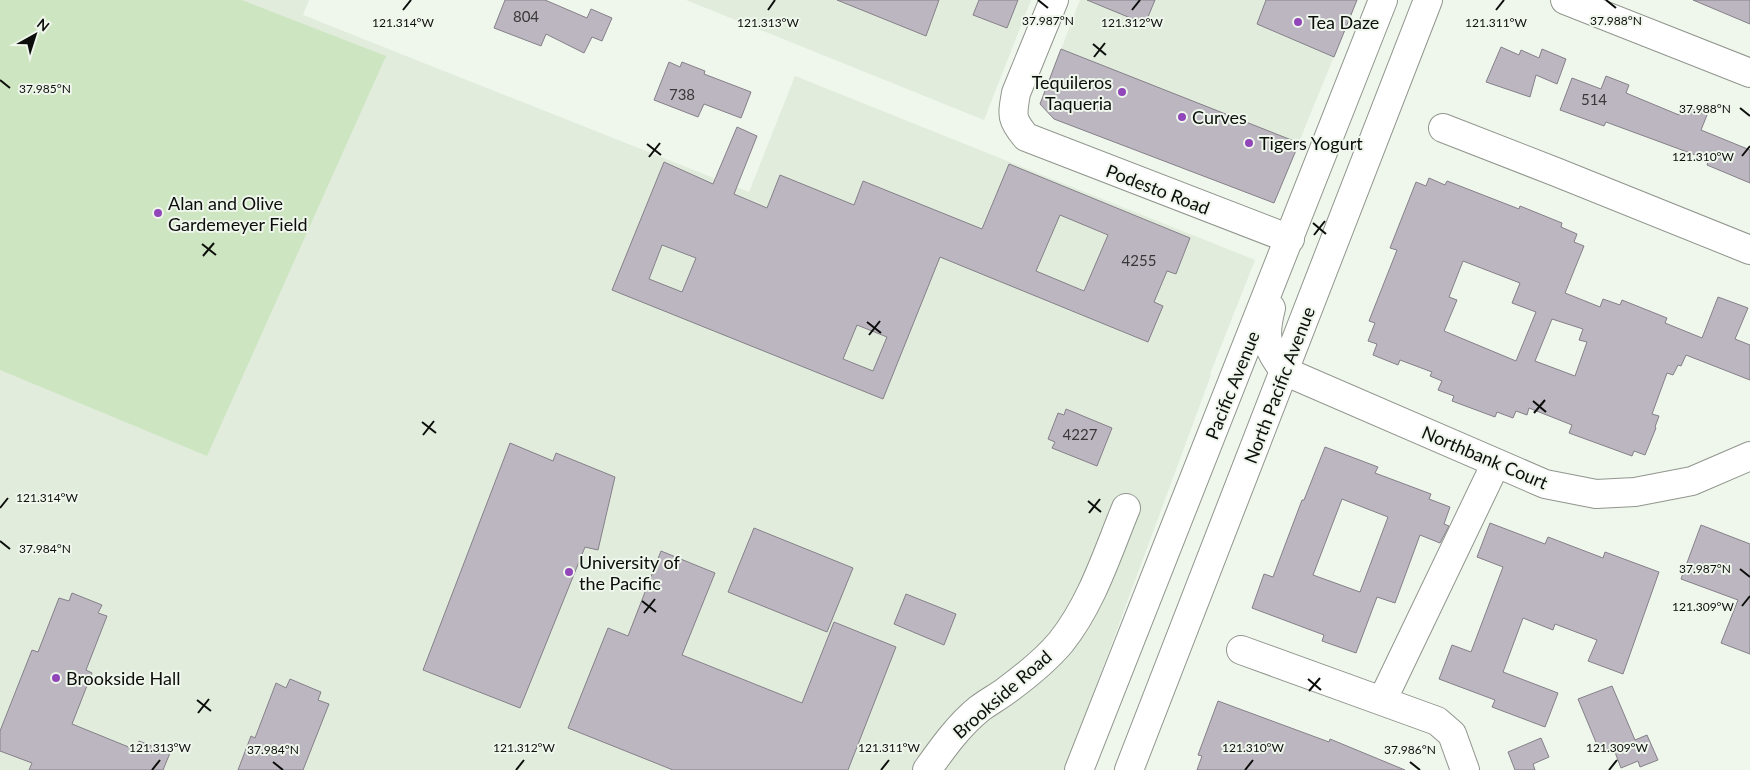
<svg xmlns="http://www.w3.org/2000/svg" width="1750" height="770" viewBox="0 0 1750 770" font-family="Lato,sans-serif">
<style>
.built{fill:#e1ecdc}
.green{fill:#cde6c1}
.building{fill:#bcb6c0;stroke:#858089;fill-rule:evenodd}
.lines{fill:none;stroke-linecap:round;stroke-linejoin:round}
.minor-casing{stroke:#90968d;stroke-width:30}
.major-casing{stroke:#90968d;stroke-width:30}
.minor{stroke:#fff;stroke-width:28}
.major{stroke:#fff;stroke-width:28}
.ticks{fill:none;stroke:#0c0e0b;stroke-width:2}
.poi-dot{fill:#9146b9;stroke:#eff6ec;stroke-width:2}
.labels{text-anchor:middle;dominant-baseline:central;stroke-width:4;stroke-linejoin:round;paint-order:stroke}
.number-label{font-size:15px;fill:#383838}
.poi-label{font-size:18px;fill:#0c0e0b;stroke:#eff6ec;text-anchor:start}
.street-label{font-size:18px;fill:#0c0e0b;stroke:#eff6ec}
.ticks-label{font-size:12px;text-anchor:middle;fill:#0c0e0b;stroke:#eff6ec;stroke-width:4;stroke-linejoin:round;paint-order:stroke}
</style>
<rect width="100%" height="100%" fill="#eff6ec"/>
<!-- built -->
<path class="built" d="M 0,0 L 309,0 L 303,15 L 749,192 L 795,76 L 1255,260 L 1210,374 L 1211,375 L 1065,770 L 0,770 Z
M 686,0 L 1031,0 L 984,120 Z
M 1080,0 L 1357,0 L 1274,203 L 1054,119 L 1040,104 Z"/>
<!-- green -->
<path class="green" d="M 0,0 L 242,0 L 386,56 L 207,456 L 0,370 Z"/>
<!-- building -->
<path class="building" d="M 505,0 L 545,0 L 587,18 L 591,9 L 612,18 L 602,41 L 592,37 L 584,53 L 546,34 L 541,46 L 494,28 Z
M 837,0 L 939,0 L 926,36 Z
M 979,0 L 1018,0 L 1007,28 L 973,15 Z
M 1087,0 L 1155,0 L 1145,24 Z
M 1266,0 L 1357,0 L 1334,57 L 1257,24 Z
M 1693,0 L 1750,0 L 1750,24 Z
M 1501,47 L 1519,55 L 1521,50 L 1539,58 L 1542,49 L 1566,59 L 1557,84 L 1536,75 L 1530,97 L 1486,82 Z
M 1061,49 L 1299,143 L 1274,203 L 1054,119 L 1040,104 Z
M 669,62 L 680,67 L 682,62 L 705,71 L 704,74 L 751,92 L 741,118 L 704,104 L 698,117 L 654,100 Z
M 1606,76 L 1629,85 L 1626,93 L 1679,115 L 1682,105 L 1707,115 L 1701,130 L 1750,150 L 1750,183 L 1707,165 L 1709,160 L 1606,122 L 1604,126 L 1560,110 L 1572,78 L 1601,89 Z
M 737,127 L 757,136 L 734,194 L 767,208 L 780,175 L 854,205 L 863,181 L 982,229 L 1009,164 L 1190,238 L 1176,274 L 1167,271 L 1154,302 L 1163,306 L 1148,342 L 940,257 L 883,399 L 612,290 L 664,162 L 713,184 ZM 1060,215 L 1108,235 L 1084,291 L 1036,271 ZM 662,245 L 696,258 L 682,292 L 649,279 ZM 857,325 L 887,337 L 873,371 L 843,359 Z
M 1429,178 L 1445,185 L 1447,181 L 1519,209 L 1520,206 L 1562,223 L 1561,227 L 1577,234 L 1574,242 L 1584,246 L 1565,293 L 1600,307 L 1603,299 L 1620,305 L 1622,300 L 1667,318 L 1665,323 L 1702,338 L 1718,297 L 1748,308 L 1735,339 L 1750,345 L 1750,380 L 1686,355 L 1681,366 L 1678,365 L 1673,375 L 1667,373 L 1652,414 L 1659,416 L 1655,427 L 1656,428 L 1645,455 L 1634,451 L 1632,456 L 1569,433 L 1572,425 L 1529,408 L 1527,415 L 1516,411 L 1513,418 L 1497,412 L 1495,417 L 1452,401 L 1454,396 L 1438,390 L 1442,381 L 1430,376 L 1432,372 L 1400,360 L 1398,365 L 1373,355 L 1377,344 L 1368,341 L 1375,323 L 1369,321 L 1397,250 L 1390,248 L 1416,182 L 1426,186 ZM 1463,261 L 1520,283 L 1512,303 L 1536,312 L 1516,361 L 1444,331 L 1457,300 L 1449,297 ZM 1552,319 L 1583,329 L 1579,340 L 1587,342 L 1575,376 L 1535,361 Z
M 1066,409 L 1112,428 L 1097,466 L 1052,448 L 1055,442 L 1048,439 L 1058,413 L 1064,415 Z
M 510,443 L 553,461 L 556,453 L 615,477 L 598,550 L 585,547 L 520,708 L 423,670 Z
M 1325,447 L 1378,467 L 1375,473 L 1431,494 L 1429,499 L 1450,507 L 1444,524 L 1449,526 L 1440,543 L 1420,535 L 1395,603 L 1377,597 L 1356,653 L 1322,641 L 1324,635 L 1252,608 L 1264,574 L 1273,577 L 1302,500 L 1304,500 ZM 1342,499 L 1388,517 L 1360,592 L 1313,575 Z
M 1490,523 L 1545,544 L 1548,537 L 1603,558 L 1605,552 L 1659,572 L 1623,674 L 1588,661 L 1597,640 L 1555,624 L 1553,630 L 1523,618 L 1503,672 L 1558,693 L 1545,727 L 1492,707 L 1495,700 L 1439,679 L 1452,645 L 1471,652 L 1503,567 L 1477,557 Z
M 1701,525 L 1750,544 L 1750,654 L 1721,643 L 1738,600 L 1681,579 Z
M 754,528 L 853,568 L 827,632 L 728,592 Z
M 661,551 L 715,573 L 682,655 L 802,703 L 834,622 L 896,647 L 848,770 L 673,770 L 568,728 L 608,628 L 628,636 Z
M 72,593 L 102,605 L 98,613 L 107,616 L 86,670 L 92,673 L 72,724 L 136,750 L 139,741 L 170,753 L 163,770 L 29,770 L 32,763 L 0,751 L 0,731 L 32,650 L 38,652 L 59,598 L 69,601 Z
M 906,594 L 956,614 L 944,645 L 894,624 Z
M 290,679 L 321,692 L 318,700 L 329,704 L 303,770 L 238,770 L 251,736 L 255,738 L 276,683 L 286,688 Z
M 1612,686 L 1635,740 L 1647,735 L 1658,760 L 1640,767 L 1638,761 L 1621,768 L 1613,747 L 1600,752 L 1578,699 Z
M 1218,701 L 1329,742 L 1330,739 L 1405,770 L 1197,770 L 1202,756 L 1198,755 Z
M 1541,738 L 1549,757 L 1533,764 L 1535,770 L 1515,770 L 1508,752 Z"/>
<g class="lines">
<!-- minor casing -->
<g class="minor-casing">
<path id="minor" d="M 1054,0 L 1016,93 C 1012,116 1011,119 1026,137 L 1290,239
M 1565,0 L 1750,73
M 1443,128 L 1556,172 L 1750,250
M 1284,371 L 1545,484 L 1596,494 L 1635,492 L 1692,481 L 1750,456
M 1241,650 L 1437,721 L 1452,734 L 1465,770
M 1382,701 L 1496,463
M 927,770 C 942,749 958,726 979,709 C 988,702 998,697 1007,690 C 1026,676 1046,660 1061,642 C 1092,603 1107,554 1126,508"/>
</g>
<!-- major casing -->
<g class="major-casing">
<path id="major" d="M 1271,308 C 1263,339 1267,347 1284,371
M 1079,770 L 1383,0
M 1129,770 L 1428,0"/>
</g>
<!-- minor -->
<use href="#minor" class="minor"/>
<!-- major -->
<use href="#major" class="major"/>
</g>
<!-- ticks -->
<path class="ticks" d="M 1038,0 L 1048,8M 1606,0 L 1616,8M 403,10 L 411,0M 768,10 L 775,0M 1132,10 L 1140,0M 1496,10 L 1504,0M 1093,44 L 1106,55M 1094,57 L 1105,43M 0,80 L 10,88M 1740,108 L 1750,116M 647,144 L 661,155M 1742,156 L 1750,146M 649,157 L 660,143M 1313,223 L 1326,234M 1314,235 L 1325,221M 202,244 L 216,255M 203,256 L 214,243M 867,322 L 881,333M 869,335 L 880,321M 1533,401 L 1546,412M 1534,413 L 1545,400M 422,422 L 436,433M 423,435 L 434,421M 1088,501 L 1101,512M 0,508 L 8,498M 1089,513 L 1100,499M 0,541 L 10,549M 1740,569 L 1750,577M 642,601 L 656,612M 1742,606 L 1750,596M 644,613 L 655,599M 1308,679 L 1321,690M 1309,691 L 1320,678M 197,700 L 211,711M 198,713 L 209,699M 273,762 L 283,770M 1410,762 L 1420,770M 152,770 L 160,760M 516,770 L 524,760M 881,770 L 889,760M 1245,770 L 1253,760M 1609,770 L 1617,760"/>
<!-- markers -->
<g class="poi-dot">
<circle cx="1298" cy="22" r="5"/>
<circle cx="1122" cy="92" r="5"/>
<circle cx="1182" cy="117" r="5"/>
<circle cx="1249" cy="143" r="5"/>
<circle cx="158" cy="213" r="5"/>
<circle cx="569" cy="572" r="5"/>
<circle cx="56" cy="678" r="5"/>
</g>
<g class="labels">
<!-- number labels -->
<g class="number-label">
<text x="526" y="16">804</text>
<text x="682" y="94">738</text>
<text x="1594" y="99">514</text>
<text x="1139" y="260">4255</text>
<text x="1080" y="434">4227</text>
</g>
<!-- poi labels -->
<g class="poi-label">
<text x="1308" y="22">Tea Daze</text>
<text x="1112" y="82" text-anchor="end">Tequileros<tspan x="1112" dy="21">Taqueria</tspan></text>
<text x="1192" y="117">Curves</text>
<text x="1259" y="143">Tigers Yogurt</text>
<text x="168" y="203">Alan and Olive<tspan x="168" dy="21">Gardemeyer Field</tspan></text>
<text x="579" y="562">University of<tspan x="579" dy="21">the Pacific</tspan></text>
<text x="66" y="678">Brookside Hall</text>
</g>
<!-- street labels -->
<g class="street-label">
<text transform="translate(1158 189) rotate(21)">Podesto Road</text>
<text transform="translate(1232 385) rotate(-68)">Pacific Avenue</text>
<text transform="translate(1279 385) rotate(-69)">North Pacific Avenue</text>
<text transform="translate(1485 457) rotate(23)">Northbank Court</text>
<text transform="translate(1002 694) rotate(-41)">Brookside Road</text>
</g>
</g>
<g class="ticks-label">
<text x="1616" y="25">37.988°N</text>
<text x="1048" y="25">37.987°N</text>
<text x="403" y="27">121.314°W</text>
<text x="768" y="27">121.313°W</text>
<text x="1132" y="27">121.312°W</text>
<text x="1496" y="27">121.311°W</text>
<text x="45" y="93">37.985°N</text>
<text x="1705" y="113">37.988°N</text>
<text x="1703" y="161">121.310°W</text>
<text x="47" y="502">121.314°W</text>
<text x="45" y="553">37.984°N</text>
<text x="1705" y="573">37.987°N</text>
<text x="1703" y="611">121.309°W</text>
<text x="160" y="752">121.313°W</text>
<text x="524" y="752">121.312°W</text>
<text x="889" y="752">121.311°W</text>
<text x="1253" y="752">121.310°W</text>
<text x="1617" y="752">121.309°W</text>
<text x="273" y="754">37.984°N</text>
<text x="1410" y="754">37.986°N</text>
</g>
<!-- north arrow -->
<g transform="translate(35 35) rotate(39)" stroke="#eff6ec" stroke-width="4" paint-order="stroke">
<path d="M0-4L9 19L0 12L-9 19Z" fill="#0c0e0b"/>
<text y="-8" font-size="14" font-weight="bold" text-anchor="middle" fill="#0c0e0b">N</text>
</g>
</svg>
